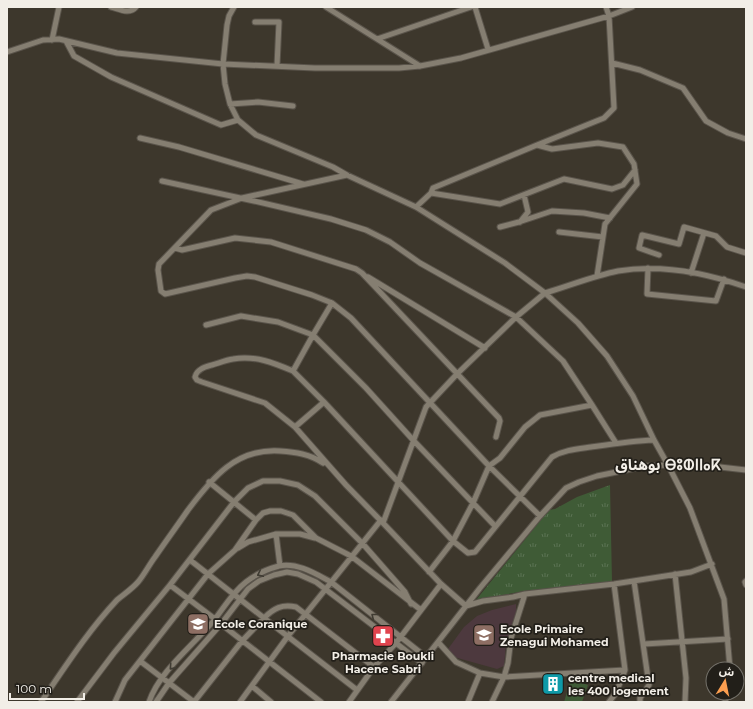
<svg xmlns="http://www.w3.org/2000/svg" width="753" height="709" viewBox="0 0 753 709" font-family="Montserrat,'Noto Sans Arabic','Noto Sans Tifinagh',sans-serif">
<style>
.education{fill:#4d393e}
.grass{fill:url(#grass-tufts)}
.pitch{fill:#3f5b36}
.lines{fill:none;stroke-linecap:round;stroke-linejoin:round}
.street-casing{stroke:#5a544b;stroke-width:7}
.street{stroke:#857e71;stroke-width:5}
.oneway{stroke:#403c33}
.labels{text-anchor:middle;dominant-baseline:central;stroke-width:3.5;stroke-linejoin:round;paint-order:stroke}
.poi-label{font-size:11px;font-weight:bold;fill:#f2eee7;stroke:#221f19;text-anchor:start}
.district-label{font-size:15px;font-weight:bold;fill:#f2eee7;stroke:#221f19}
</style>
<defs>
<pattern id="grass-tufts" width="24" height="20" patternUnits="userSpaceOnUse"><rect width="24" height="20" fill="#3f5b36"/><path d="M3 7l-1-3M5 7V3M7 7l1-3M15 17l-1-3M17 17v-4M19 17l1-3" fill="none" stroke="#5b7353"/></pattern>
</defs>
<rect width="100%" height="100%" fill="#3d372c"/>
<!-- education -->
<path class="education" d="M 516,604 L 516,612 L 506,644 L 504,666 L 497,669 L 454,657 L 448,649 L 464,627 L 477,616 L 492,610 Z"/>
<!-- grass -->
<path class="grass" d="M 610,485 L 612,582 L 524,591 L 476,600 L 549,510 L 555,509 L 577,497 Z"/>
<!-- pitch -->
<path class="pitch" d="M 571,679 L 588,685 L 582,702 L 564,702 Z"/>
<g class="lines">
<!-- street casing -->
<g class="street-casing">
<path id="street" d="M 111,7 C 119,9 130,15 136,7
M 234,7 L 229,16 L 227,25 L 223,64 L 225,84 L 230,104 L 238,120 L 256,135 L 333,167 L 347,175 L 416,207 L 505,263 L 545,293 L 516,317 L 457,374 L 426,407 L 383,523
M 326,7 L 420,66
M 475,7 L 488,49
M 255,22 L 279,22 L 277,66
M 377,39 L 471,7
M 52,40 L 59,7
M 66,41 L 74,56 L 111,77 L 221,125 L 238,120
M 7,52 L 43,40 L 59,39 L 117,53 L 223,64 L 315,68 L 399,68 L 420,66 L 461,58 L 609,16 L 632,7
M 612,63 L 640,70 L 683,88 L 706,121 L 728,133 L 746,139
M 230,104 L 258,102 L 293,106
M 140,138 L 179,147 L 303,184
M 537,145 L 604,118 L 614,108 L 609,16 L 606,7
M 347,175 L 242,198 L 211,210 L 159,264 L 158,270 L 161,291 L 165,294 L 235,278 L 247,276 L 255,277 L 312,295 L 332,303 L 351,318 L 489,466 L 540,516
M 162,181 L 254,201 L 331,219 L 366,230 L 390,242 L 420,263 L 516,317 L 563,361 L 592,405 L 616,443
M 431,193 L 500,204 L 564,179 L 612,189 L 623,185 L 635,170
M 416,207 L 431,193 L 433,188 L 537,145 L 552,149 L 598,143 L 623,147 L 634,164 L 637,184 L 605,224 L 597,276
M 520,222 L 528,212 L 524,195
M 500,227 L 519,222 L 552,211 L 584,213 L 610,218
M 559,232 L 603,237
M 175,248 L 182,250 L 235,238 L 271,242 L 356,269 L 362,273 L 499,418 L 500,421 L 496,437
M 659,255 L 639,248 L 642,235 L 679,244 L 684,227 L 716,236 L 727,247 L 746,253
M 648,268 L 647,294 L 716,301 L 724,279
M 691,273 L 704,233
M 368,277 L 485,348
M 332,303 L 313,335 L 366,388 L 413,440 L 495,526
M 206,325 L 241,316 L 278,322 L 313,335 L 293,371 L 324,402 L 453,541 L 468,553 L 475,552 L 552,457 C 564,450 577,449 591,447 C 612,444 632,441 654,440
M 293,371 C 274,363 255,355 233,359 C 226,360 219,363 212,365 C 205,367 197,369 195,377 L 197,380 L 202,382 L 265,403 L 295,427 L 346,485 L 383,523 L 441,584 L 466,606 L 483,601 L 513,597 L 525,594 L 614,584 L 691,572 L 712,564
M 295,427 L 324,402
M 209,482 L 256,520
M 276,534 L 300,534 L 315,538
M 238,548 L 248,542 L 276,534 L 280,566
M 190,560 L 264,618 C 274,608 282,604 296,607 L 374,667
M 429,572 L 453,541 L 473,503 L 489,466 L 500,458 L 525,427 L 540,415 L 592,405
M 675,574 L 686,678 L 685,702
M 634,581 L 649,685 L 640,698 L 640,702
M 746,581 L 745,582 L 746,585
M 170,585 L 215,619
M 221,624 L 321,702
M 438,642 L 456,662 L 480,673 L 504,677 L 625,670
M 644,644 L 728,639
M 140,661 L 194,702
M 730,669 L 724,599 L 690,508 L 668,465 L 654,440 L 633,396 L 607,356 L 578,323 L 545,293 C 569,286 593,276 618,271 C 660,264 706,273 746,287
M 252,686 L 271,702
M 41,702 C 65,667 88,631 117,600 C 124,594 132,589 138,582 C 144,575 149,565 155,557 C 166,541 177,526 188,510 C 212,478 236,448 280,451 C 295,452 310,454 323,463
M 77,702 L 114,653 L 170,585 L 234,502 L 248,488 L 263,481 L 280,481 L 298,485 L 315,496 L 363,544 L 405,592 L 411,604
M 115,702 L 125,680 L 208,574 L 235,550 L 256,520 L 263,513 L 270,511 L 281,511 L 293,515 L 316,538 L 351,556 L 421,610
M 149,702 C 160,670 194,645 215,619 C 225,606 233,592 246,582 C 256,574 268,569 279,566 C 297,562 316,574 331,582 L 426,657
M 156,702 L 169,683 L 221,624 L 248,589 L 259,581 L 274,575 L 287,572 L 298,574 L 316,582 L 422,663
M 194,702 L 242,641 L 264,618 L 357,690
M 240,702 L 288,636 L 381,520
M 349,702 L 374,667 L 396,643 L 441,584
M 391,702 L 480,588 L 540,516 L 566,488 L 579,482 L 597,476 L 646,466 L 668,465 L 711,466 L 746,470
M 468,702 L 480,673
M 492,702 L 504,677 L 508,663 L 511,638 L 525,594
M 609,702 L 616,693 L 625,670 L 614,584
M 725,702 L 727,693"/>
</g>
<!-- street -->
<use href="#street" class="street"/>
</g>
<!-- one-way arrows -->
<defs><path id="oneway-chevron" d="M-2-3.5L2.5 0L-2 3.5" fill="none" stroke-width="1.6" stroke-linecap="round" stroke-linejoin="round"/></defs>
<g class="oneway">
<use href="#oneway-chevron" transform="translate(260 574) rotate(154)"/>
<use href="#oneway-chevron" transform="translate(374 616) rotate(-142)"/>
<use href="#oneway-chevron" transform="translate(172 667) rotate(132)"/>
</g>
<!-- icons -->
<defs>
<g id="school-square" transform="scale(1.15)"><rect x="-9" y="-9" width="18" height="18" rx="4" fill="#8d6e63" stroke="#221f19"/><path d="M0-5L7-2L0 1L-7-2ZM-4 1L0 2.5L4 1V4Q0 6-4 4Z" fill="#fff"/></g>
<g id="pharmacy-square" transform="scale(1.15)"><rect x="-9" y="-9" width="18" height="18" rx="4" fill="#e0444e" stroke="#221f19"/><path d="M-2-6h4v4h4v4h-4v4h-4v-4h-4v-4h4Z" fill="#fff"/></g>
<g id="building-square" transform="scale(1.15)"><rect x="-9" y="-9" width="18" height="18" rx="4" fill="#0f9aa8" stroke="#221f19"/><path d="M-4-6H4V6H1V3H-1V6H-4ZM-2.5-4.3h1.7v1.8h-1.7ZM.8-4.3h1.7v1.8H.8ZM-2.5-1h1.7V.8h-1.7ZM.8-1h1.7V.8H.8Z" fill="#fff"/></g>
</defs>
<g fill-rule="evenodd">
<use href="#school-square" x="198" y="624"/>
<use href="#school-square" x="484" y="635"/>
<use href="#pharmacy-square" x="383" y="636"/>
<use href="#building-square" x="553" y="684"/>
</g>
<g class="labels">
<!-- poi labels -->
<g class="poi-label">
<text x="214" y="624">Ecole Coranique</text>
<text x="500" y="629">Ecole Primaire<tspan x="500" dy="13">Zenagui Mohamed</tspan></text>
<text x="383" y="656" text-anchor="middle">Pharmacie Boukli<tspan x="383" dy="13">Hacene Sabri</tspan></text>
<text x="568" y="678">centre medical<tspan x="568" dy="13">les 400 logement</tspan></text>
</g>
<!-- district labels -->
<g class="district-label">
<text x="668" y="464">بوهناق ⴱⵓⵀⵏⵏⴰⴽ</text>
</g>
</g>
<!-- border -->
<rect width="753" height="709" fill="none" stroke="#f2eee7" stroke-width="16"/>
<!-- north arrow -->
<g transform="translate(725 681) rotate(10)"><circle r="19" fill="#221f19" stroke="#75726b"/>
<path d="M0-3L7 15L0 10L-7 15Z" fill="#fb9e50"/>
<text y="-6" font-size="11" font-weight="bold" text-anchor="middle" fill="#f2eee7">ش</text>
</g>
<!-- scale -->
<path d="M10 693v6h74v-6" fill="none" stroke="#f2eee7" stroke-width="2"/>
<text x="16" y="693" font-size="12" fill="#f2eee7" stroke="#221f19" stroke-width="3" paint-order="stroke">100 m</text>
</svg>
